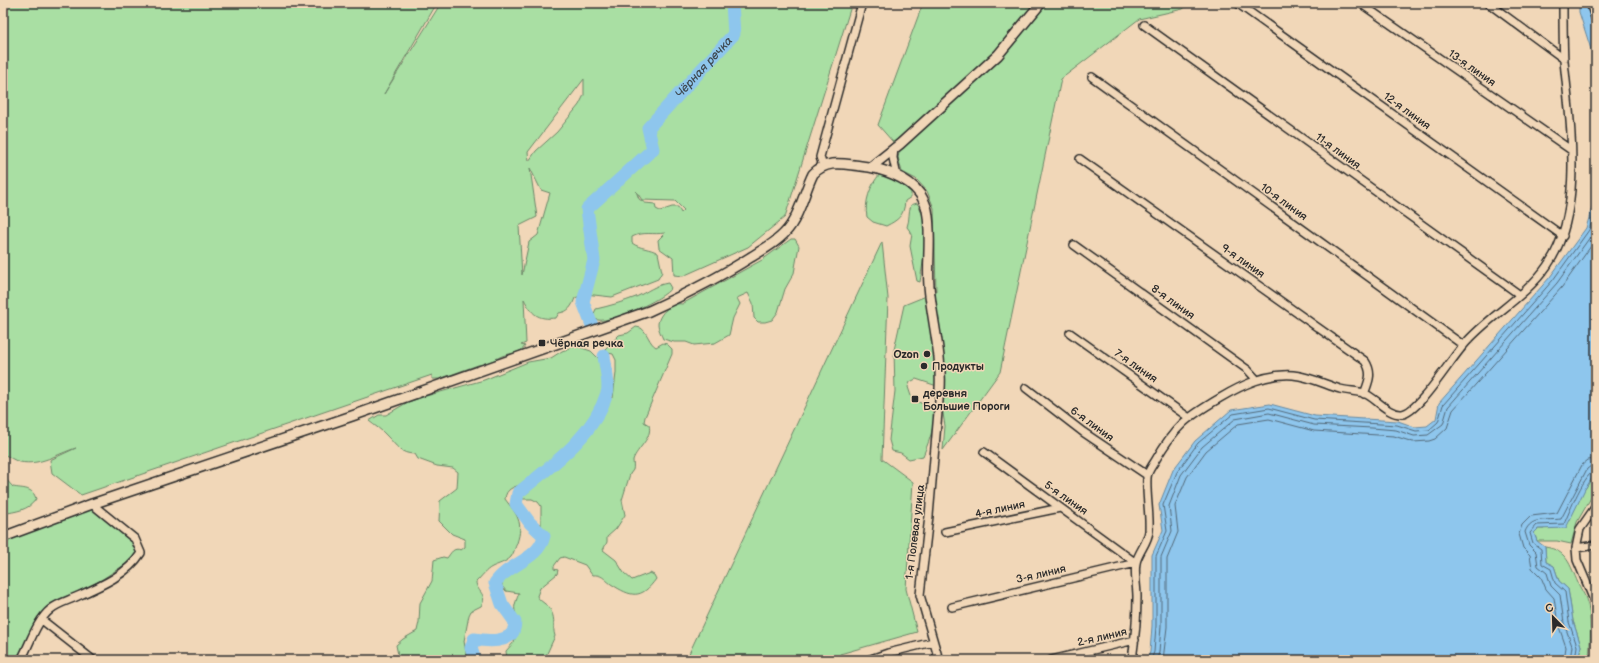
<svg xmlns="http://www.w3.org/2000/svg" width="1599" height="663" viewBox="0 0 1599 663" font-family="'Balsamiq Sans',sans-serif">
<style>
.green{fill:#a9dfa3;stroke:#6a8567;fill-rule:evenodd}
.water{fill:#8ec6ed;stroke:#66889f}
.lines{fill:none;stroke-linecap:round;stroke-linejoin:round}
.shore{stroke:#536979;stroke-width:1}
.river{stroke:#8ec6ed;stroke-width:13}
.minor-casing{stroke:#2b2b2b;stroke-width:10}
.tertiary-casing{stroke:#2b2b2b;stroke-width:12}
.minor{stroke:#f1d7b8;stroke-width:7}
.tertiary{stroke:#f1d7b8;stroke-width:9}
.poi-dot{fill:#2b2b2b;stroke:#f1d7b8;stroke-width:1.5}
.labels{text-anchor:middle;dominant-baseline:central;stroke-width:3;stroke-linejoin:round;paint-order:stroke}
.street-label{font-size:11px;fill:#2b2b2b;stroke:#f1d7b8}
.poi-label{font-size:11px;font-weight:bold;fill:#2b2b2b;stroke:#f1d7b8;text-anchor:start}
.water-label{font-size:12px;font-style:italic;fill:#3f4a52;stroke:#f1d7b8}
</style>
<rect width="100%" height="100%" fill="#f1d7b8"/>
<filter id="ink" filterUnits="userSpaceOnUse"><feTurbulence type="fractalNoise" baseFrequency=".025" numOctaves="2"/><feDisplacementMap in="SourceGraphic" scale="8" xChannelSelector="R" yChannelSelector="G"/><feConvolveMatrix kernelMatrix="1 2 1 2 8 2 1 2 1" color-interpolation-filters="sRGB"/></filter>
<g filter="url(#ink)">
<!-- green -->
<path class="green" d="M 3,3 L 437,3 L 384,94 L 441,3 L 509,3 L 512,6 L 511,3 L 852,3 L 785,217 L 748,247 L 683,276 L 674,275 L 673,258 L 659,248 L 658,240 L 665,233 C 653,235 643,231 632,237 L 632,243 C 640,249 650,248 658,253 L 662,272 L 658,279 L 612,297 L 585,294 L 575,298 C 572,306 569,312 559,313 L 556,318 C 537,320 532,314 524,299 L 526,343 L 521,345 L 525,346 C 521,354 509,353 502,356 C 493,360 488,365 478,365 L 439,379 L 432,379 L 432,375 L 81,495 L 52,473 L 50,460 L 76,448 C 57,454 40,466 20,462 C 15,461 8,456 3,454 ZM 584,79 L 584,95 L 579,105 L 557,132 L 536,151 L 529,161 L 528,152 ZM 530,168 L 541,190 L 550,193 L 538,235 L 529,242 L 522,275 L 519,226 L 537,217 ZM 636,191 L 642,200 L 675,201 L 684,210 L 681,213 L 678,207 L 672,207 L 660,211 L 656,209 L 655,204 L 645,203 L 639,199 Z
M 923,3 L 1190,3 L 1183,9 L 1139,19 L 1061,79 L 1000,372 L 943,450 L 945,426 L 942,407 L 943,388 L 916,379 L 910,382 L 908,387 L 912,399 L 923,404 L 931,406 C 938,421 929,441 923,456 L 909,459 L 901,453 L 892,451 L 889,440 L 895,391 L 894,350 L 904,305 L 936,292 L 934,208 L 927,191 L 916,179 L 902,172 L 898,157 L 900,150 L 878,125 Z
M 880,174 L 897,181 L 911,192 L 911,197 L 905,201 C 904,216 898,220 886,226 L 873,222 L 867,217 C 864,203 870,185 880,174 Z
M 917,203 C 932,224 923,259 920,282 L 917,281 L 910,246 L 912,234 L 907,227 C 910,219 908,212 911,205 Z
M 791,239 L 795,239 L 799,246 L 794,273 L 785,289 L 778,312 L 772,320 L 765,322 L 758,322 L 754,318 L 753,303 L 748,293 L 737,298 L 740,304 L 733,318 L 729,335 L 715,343 L 694,345 L 686,342 L 674,342 L 663,339 C 661,334 658,329 658,324 C 659,313 672,302 682,304 L 762,260 Z
M 882,242 L 888,298 L 882,459 L 913,482 L 906,589 L 917,632 L 840,654 L 840,660 L 686,660 Z
M 668,283 L 671,288 C 664,299 611,323 598,320 C 596,320 594,318 592,318 L 596,309 C 609,306 623,302 636,297 C 647,292 655,285 668,283 Z
M 636,327 L 641,328 C 648,333 649,343 656,347 L 663,343 L 667,344 L 672,349 L 672,354 L 645,417 L 644,422 L 649,425 C 653,438 637,448 633,460 C 633,463 634,467 633,470 L 630,474 L 622,500 L 625,515 L 616,529 L 607,537 L 607,542 L 603,550 L 616,560 L 624,573 L 632,580 L 650,573 L 654,575 L 656,579 C 641,600 631,597 611,584 C 604,579 602,574 592,575 L 585,565 L 564,557 L 560,558 L 554,566 L 554,569 L 558,570 L 557,574 L 540,588 L 537,596 C 540,602 548,604 551,611 C 556,620 552,627 555,636 L 544,660 L 507,660 L 506,651 L 514,642 L 520,622 C 512,608 514,607 519,593 L 506,591 L 502,586 L 502,580 C 518,569 536,559 547,543 L 541,535 L 541,506 L 538,502 L 532,499 L 520,499 L 533,488 L 523,484 C 514,487 506,488 505,499 C 517,515 524,522 517,543 C 515,547 514,553 511,557 C 505,563 498,564 492,567 C 486,570 481,577 476,582 C 476,591 489,595 481,606 L 471,611 L 469,615 L 464,641 L 467,660 L 399,660 L 396,645 L 403,639 L 417,631 L 419,622 L 420,603 L 432,581 L 434,560 L 443,557 L 447,558 C 451,553 453,547 461,550 L 465,547 L 465,539 L 452,534 L 439,521 L 440,501 L 457,488 L 458,472 L 453,468 L 437,466 L 418,459 L 415,454 C 400,454 397,446 387,436 C 382,430 375,426 369,421 L 379,415 L 386,415 L 408,402 L 426,396 L 484,380 L 528,362 L 551,358 L 562,351 L 576,346 L 591,351 L 603,363 L 607,371 L 609,378 L 602,402 L 613,398 L 616,373 L 616,360 L 613,354 L 608,353 L 605,349 L 619,335 L 628,333 Z
M 1596,472 L 1596,489 L 1577,522 L 1571,544 L 1557,541 L 1537,541 L 1534,533 L 1538,529 L 1544,529 L 1585,489 Z
M 3,476 L 13,487 C 23,489 33,487 36,499 C 28,511 16,511 3,514 Z
M 91,506 L 132,541 L 136,554 L 132,560 L 101,580 L 41,613 L 17,660 L 3,660 L 3,538 Z
M 1545,547 C 1567,550 1570,565 1578,583 C 1580,588 1584,593 1586,599 C 1593,618 1590,641 1589,660 L 1578,660 L 1581,646 L 1573,621 L 1568,589 L 1559,581 L 1554,566 L 1546,562 Z"/>
<!-- water -->
<path class="water" d="M 1579,3 L 1587,3 C 1595,23 1596,44 1596,65 L 1579,12 Z
M 1596,194 L 1596,472 L 1585,489 L 1566,528 L 1538,529 L 1534,533 L 1537,541 L 1545,547 L 1546,562 L 1554,566 L 1559,581 L 1568,589 L 1573,621 L 1581,646 L 1578,660 L 1147,660 L 1150,652 L 1152,626 L 1152,555 L 1163,530 L 1159,505 L 1173,470 L 1195,441 L 1231,410 L 1270,404 L 1315,416 L 1398,421 L 1415,427 L 1427,426 L 1436,419 L 1439,403 L 1550,277 L 1586,228 Z"/>
<g class="lines">
<!-- shore -->
<path class="shore" d="M 1151,660 L 1154,652 L 1156,626 L 1156,556 L 1167,531 L 1163,505 L 1177,472 L 1198,443 L 1233,414 L 1269,408 L 1314,420 L 1397,425 L 1416,431 L 1429,430 L 1438,422 L 1443,405 L 1553,280 L 1589,230 L 1596,208
M 1157,660 L 1159,652 L 1161,626 L 1161,557 L 1172,531 L 1169,506 L 1181,475 L 1202,447 L 1235,419 L 1269,413 L 1314,425 L 1372,428 L 1396,430 L 1414,436 L 1428,435 L 1443,424 L 1448,407 L 1557,283 L 1593,233 L 1596,225
M 1163,660 L 1167,627 L 1167,559 L 1178,532 L 1175,506 L 1187,477 L 1206,451 L 1238,424 L 1269,419 L 1314,431 L 1394,436 L 1413,442 L 1429,441 L 1435,439 L 1447,428 L 1453,410 L 1562,287 L 1596,239
M 1564,660 L 1566,647 L 1558,624 L 1554,598 L 1546,589 L 1541,577 L 1532,568 L 1530,555 L 1523,548 L 1519,534 L 1522,525 L 1531,516 L 1557,513 L 1582,465 L 1588,460 L 1596,459
M 1570,660 L 1572,646 L 1564,623 L 1560,595 L 1551,586 L 1547,573 L 1538,566 L 1536,552 L 1529,545 L 1525,532 C 1531,516 1547,521 1561,519 L 1587,469 L 1591,466 L 1596,465
M 1575,660 L 1577,646 L 1569,622 L 1565,592 L 1555,583 L 1551,569 L 1542,564 L 1541,549 L 1533,543 L 1530,533 L 1537,525 L 1564,524 C 1569,513 1585,471 1596,470"/>
<!-- river -->
<g class="river">
<path id="s1" d="M 593,328 L 583,302 L 594,260 L 587,209 L 653,149 L 648,128 L 734,34 L 732,3"/>
<path d="M 475,660 L 471,648 L 474,639 C 485,641 506,643 513,632 C 514,629 515,625 515,622 L 502,604 L 495,583 C 507,564 539,560 544,536 L 530,523 L 516,504 L 518,493 C 551,466 594,436 607,393 C 610,385 605,365 604,356"/>
</g>
<!-- minor casing -->
<g class="minor-casing">
<path id="minor" d="M 1237,3 L 1563,236
M 1360,3 L 1571,150
M 1488,3 L 1564,59
M 1590,3 L 1596,20
M 1144,25 L 1520,295
M 1092,77 L 1463,345
M 894,148 L 893,158 L 897,176
M 1080,159 L 1365,361 C 1373,373 1369,381 1364,394
M 823,166 L 820,157 L 862,3
M 1074,245 L 1248,370 L 1257,380
M 1070,333 L 1188,417
M 1026,388 L 1083,432 L 1147,475
M 984,452 L 1136,563
M 1596,506 L 1580,529 L 1576,548 L 1577,560 L 1593,598 L 1596,616
M 945,532 L 1060,508
M 1576,548 L 1596,545
M 952,607 L 1136,563
M 42,620 L 93,660
M 21,660 C 30,644 36,621 51,609 C 58,603 70,600 78,596 C 101,586 128,574 141,553 L 135,539 L 92,504
M 868,660 L 888,653 L 933,642
M 939,660 L 920,595 L 929,516 L 940,389
M 1051,660 L 1135,640
M 1132,660 C 1135,639 1137,618 1137,597 C 1137,586 1134,573 1136,563 C 1138,552 1148,543 1149,531 C 1150,513 1146,496 1147,478 C 1147,472 1152,466 1155,461 C 1175,426 1186,418 1220,398 C 1242,385 1267,373 1293,375 C 1311,377 1324,384 1340,389 C 1348,391 1356,391 1364,393 C 1376,398 1388,415 1402,414 C 1418,413 1451,359 1463,346 C 1488,316 1525,298 1547,266 C 1585,212 1570,123 1564,61 C 1563,42 1563,22 1563,3"/>
</g>
<!-- tertiary casing -->
<g class="tertiary-casing">
<path id="tertiary" d="M 871,167 L 900,144 L 998,55 L 1041,3
M 3,537 L 92,504 L 352,416 L 649,311 C 684,295 718,278 751,257 C 766,248 782,239 791,225 C 801,210 805,190 813,174 C 827,159 843,164 861,166 C 881,168 908,177 920,194 C 923,199 926,205 927,210 C 932,235 927,261 929,286 C 932,321 942,354 940,389"/>
</g>
<!-- minor -->
<use href="#minor" class="minor"/>
<!-- tertiary -->
<use href="#tertiary" class="tertiary"/>
</g>
</g>
<!-- markers -->
<g class="poi-dot">
<rect x="538" y="339" width="8" height="8" rx="2"/>
<circle cx="927" cy="354" r="4"/>
<circle cx="924" cy="366" r="4"/>
<rect x="911" y="395" width="8" height="8" rx="2"/>
</g>
<g class="labels">
<!-- street labels -->
<g class="street-label">
<text transform="translate(1472 68) rotate(35)">13-я линия</text>
<text transform="translate(1407 111) rotate(36)">12-я линия</text>
<text transform="translate(1338 151) rotate(36)">11-я линия</text>
<text transform="translate(1284 202) rotate(36)">10-я линия</text>
<text transform="translate(1243 261) rotate(35)">9-я линия</text>
<text transform="translate(1173 302) rotate(36)">8-я линия</text>
<text transform="translate(1136 366) rotate(35)">7-я линия</text>
<text transform="translate(1092 424) rotate(36)">6-я линия</text>
<text transform="translate(1066 498) rotate(35)">5-я линия</text>
<text transform="translate(1000 509) rotate(-12)">4-я линия</text>
<text transform="translate(915 532) rotate(-83)">1-я Полевая улица</text>
<text transform="translate(1041 574) rotate(-13)">3-я линия</text>
<text transform="translate(1102 637) rotate(-13)">2-я линия</text>
</g>
<!-- poi labels -->
<g class="poi-label">
<text x="550" y="343">Чёрная речка</text>
<text x="919" y="354" text-anchor="end">Ozon</text>
<text x="932" y="366">Продукты</text>
<text x="923" y="393">деревня<tspan x="923" dy="13">Большие Пороги</tspan></text>
</g>
<!-- water labels -->
<g class="water-label">
<text stroke="none"><textPath href="#s1" startOffset="316">Чёрная речка</textPath></text>
</g>
</g>
<!-- margin -->
<rect width="1599" height="663" fill="none" stroke="#f1d7b8" stroke-width="16"/>
<rect x="8" y="8" width="1583" height="647" fill="none" stroke="#2b2b2b" stroke-width="1.5" filter="url(#ink)"/>
<!-- north arrow -->
<g transform="translate(1553 617) rotate(337)" stroke="#f1d7b8" stroke-width="3" paint-order="stroke">
<path d="M0-3L7 15L0 10L-7 15Z" fill="#2b2b2b"/>
<text y="-6" font-size="11" font-weight="bold" text-anchor="middle" fill="#2b2b2b">С</text>
</g>
</svg>
